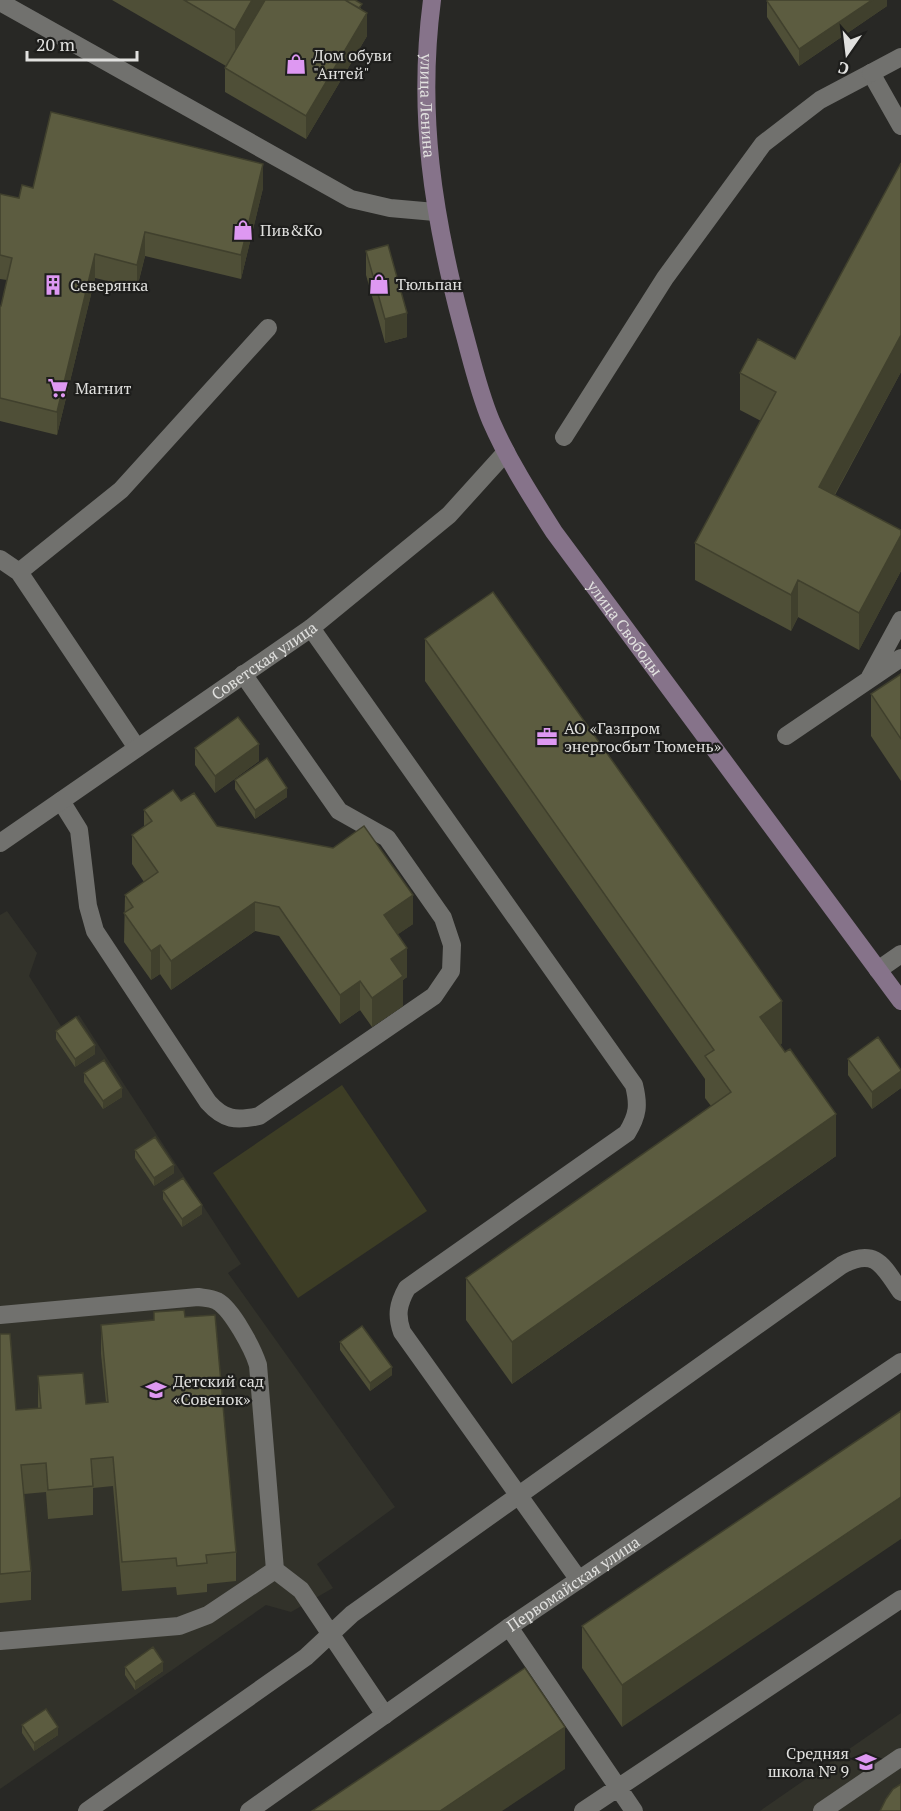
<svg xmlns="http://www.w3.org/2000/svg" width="901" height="1811" viewBox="0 0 901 1811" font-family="'PT Serif',serif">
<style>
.built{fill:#32322a}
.green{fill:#3d3d25}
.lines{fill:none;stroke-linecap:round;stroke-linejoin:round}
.service{stroke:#71716e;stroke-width:18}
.pedestrian{stroke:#71716e;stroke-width:18}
.minor{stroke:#71716e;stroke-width:18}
.tertiary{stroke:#71716e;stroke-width:18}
.secondary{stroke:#86738a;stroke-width:18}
.wall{fill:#4f4f37}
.shaded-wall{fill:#40402d}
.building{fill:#5c5c40;stroke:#40402d;stroke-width:1.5}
.labels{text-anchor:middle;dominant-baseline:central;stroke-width:4.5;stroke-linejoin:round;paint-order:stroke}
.poi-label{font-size:16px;fill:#e1e1df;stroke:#1e1e1c;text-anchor:start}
.street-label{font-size:16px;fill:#e1e1df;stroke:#1e1e1c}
</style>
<rect width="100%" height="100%" fill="#282825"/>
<!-- built -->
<path class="built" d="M 7,911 L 37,953 L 29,976 L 61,1026 L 79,1015 L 241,1264 L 228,1273 L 395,1507 L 317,1564 L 333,1588 L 291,1612 L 266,1605 L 0,1789 L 0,915 Z
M 901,1713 L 901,1811 L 760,1811 Z"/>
<!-- green -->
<path class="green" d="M 342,1085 L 427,1211 L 298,1298 L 213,1173 Z"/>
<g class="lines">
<!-- service -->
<path class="service" d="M 0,2 L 351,199 L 390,208 L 435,212
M 871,73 L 901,126
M 0,559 L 19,572 L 137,748
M 19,572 L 121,490 L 268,328
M 311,628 L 634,1085 C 639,1105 638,1115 627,1133 L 407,1288 C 398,1304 396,1315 402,1332 L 579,1580
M 870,677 L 901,620
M 786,736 L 901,658
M 61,801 L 79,830 L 88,906 L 95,931 L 208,1102 C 224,1120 236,1121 259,1116 L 434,996 L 451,971 L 452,945 L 443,918 L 387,838 L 339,811 L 243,674
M 0,1315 L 198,1297 C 204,1298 211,1298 217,1301 C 232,1309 253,1349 258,1365 L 275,1570 L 301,1590 L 385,1715
M 509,1627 L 634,1811
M 0,1641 L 179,1626 L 208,1615 L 275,1570
M 87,1811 L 306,1657 L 352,1614 L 842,1265 C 876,1247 883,1266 901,1292
M 583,1811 L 901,1599
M 822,1811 L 901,1757"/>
<!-- pedestrian -->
<path class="pedestrian" d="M 564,437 L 665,278 L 763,144 L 820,100 L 871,73"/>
<!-- minor -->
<g class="minor">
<path d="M 871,73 L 901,57"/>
<path id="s1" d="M 0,843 L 311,628 L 449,515 L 506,452"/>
<path d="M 878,970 L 901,954"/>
</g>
<!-- tertiary -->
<path class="tertiary" id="s2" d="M 249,1811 L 509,1627 L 901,1362"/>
<!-- secondary -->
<path class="secondary" id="s3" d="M 432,0 C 417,114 433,215 462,325 C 471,357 478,390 491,421 C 508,460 531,496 554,532 L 901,1001"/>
</g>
<!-- wall -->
<path class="wall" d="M 112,0 L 355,0 L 362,10 L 367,36 L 306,139 L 225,92 L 225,68 L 226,66 Z
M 887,0 L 887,6 L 799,66 L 767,17 L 767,1 Z
M 901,163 L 901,372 L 835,495 L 901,530 L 901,571 L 859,650 L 798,617 L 791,631 L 695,580 L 695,543 L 761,421 L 740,410 L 740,373 L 795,359 Z
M 33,188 L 263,188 L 241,279 L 145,256 L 137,288 L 95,278 L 57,435 L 0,421 L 0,306 L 1,306 L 7,280 L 0,279 L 0,194 L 19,198 Z
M 366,251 L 407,337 L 385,343 L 366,275 Z
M 425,639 L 782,1043 L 780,1045 L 836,1156 L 512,1384 L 466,1320 L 466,1278 L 711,1106 L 705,1098 L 705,1079 L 425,681 Z
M 901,674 L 901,781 L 871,736 L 871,694 Z
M 195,748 L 259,761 L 215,793 L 195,765 Z
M 235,780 L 287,797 L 255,819 L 235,789 Z
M 181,801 L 217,826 L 413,924 L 398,934 L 407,977 L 403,980 L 403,1006 L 372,1027 L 360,1010 L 340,1024 L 279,936 L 255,931 L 171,990 L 160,974 L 151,980 L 124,942 L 125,895 L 144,882 L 132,864 L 132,835 L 144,827 L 144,810 Z
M 56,1031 L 95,1054 L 75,1067 L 56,1039 Z
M 848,1059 L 901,1070 L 901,1088 L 872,1109 L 848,1075 Z
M 84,1073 L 122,1097 L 103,1109 L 84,1082 Z
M 135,1150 L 174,1173 L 154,1186 L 135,1158 Z
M 163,1191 L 202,1214 L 182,1227 L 163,1199 Z
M 154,1312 L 185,1317 L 236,1552 L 236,1581 L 207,1584 L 207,1592 L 177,1595 L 176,1587 L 122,1591 L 113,1486 L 93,1488 L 93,1515 L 48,1519 L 46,1492 L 24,1494 L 31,1571 L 31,1600 L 0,1603 L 0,1334 L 16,1410 L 38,1408 L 38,1376 L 86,1404 L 106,1402 L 101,1354 L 101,1325 L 154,1320 Z
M 340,1342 L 392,1375 L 370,1391 L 340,1350 Z
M 901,1411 L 622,1727 L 582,1668 L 582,1626 Z
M 125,1667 L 163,1671 L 135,1690 L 125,1675 Z
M 22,1725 L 58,1735 L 34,1751 L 22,1733 Z"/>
<!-- shaded-wall -->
<path class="shaded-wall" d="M 252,0 L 271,0 L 235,71 L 235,30 Z
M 872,0 L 887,0 L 887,6 L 799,66 L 799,49 Z
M 367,13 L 367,36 L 306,139 L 306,116 Z
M 263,164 L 263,188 L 241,279 L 241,255 Z
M 145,232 L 145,256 L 137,288 L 137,265 Z
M 95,254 L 95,278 L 57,435 L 57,412 Z
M 407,313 L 407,337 L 385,343 L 385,319 Z
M 901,335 L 901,372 L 819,523 L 819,487 Z
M 901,535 L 901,571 L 859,650 L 859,613 Z
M 798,580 L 798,617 L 791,631 L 791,595 Z
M 259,744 L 259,761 L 215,793 L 215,776 Z
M 287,788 L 287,797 L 255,819 L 255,810 Z
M 413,895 L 413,924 L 384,944 L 384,915 Z
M 255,902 L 255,931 L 171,990 L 171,961 Z
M 160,945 L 160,974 L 151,980 L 151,951 Z
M 407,948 L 407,977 L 403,980 L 403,1006 L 372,1027 L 372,998 L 391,959 Z
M 360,981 L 360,1010 L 340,1024 L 340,995 Z
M 782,1001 L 782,1043 L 760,1059 L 760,1017 Z
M 95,1045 L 95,1054 L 75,1067 L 75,1059 Z
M 901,1071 L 901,1088 L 872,1109 L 872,1092 Z
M 122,1088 L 122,1097 L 103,1109 L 103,1101 Z
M 836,1114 L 836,1156 L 512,1384 L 512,1342 Z
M 174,1165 L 174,1173 L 154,1186 L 154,1178 Z
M 202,1205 L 202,1214 L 182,1227 L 182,1219 Z
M 392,1367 L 392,1375 L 370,1391 L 370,1383 Z
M 901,1497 L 901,1539 L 622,1727 L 622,1685 Z
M 163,1662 L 163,1671 L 135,1690 L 135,1682 Z
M 58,1727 L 58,1735 L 34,1751 L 34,1743 Z
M 565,1727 L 565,1769 L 502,1811 L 440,1811 Z"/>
<!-- building -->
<path class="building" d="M 184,0 L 252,0 L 235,30 Z
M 265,0 L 345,0 L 367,13 L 306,116 L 225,68 Z
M 345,0 L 355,0 L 362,4 L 359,8 Z
M 768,0 L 872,0 L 799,49 L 767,1 Z
M 51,112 L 263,164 L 241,255 L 145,232 L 137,265 L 95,254 L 57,412 L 0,398 L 0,306 L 1,306 L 12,258 L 0,255 L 0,194 L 19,198 L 22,185 L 33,188 Z
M 901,163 L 901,335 L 819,487 L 901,530 L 901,535 L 859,613 L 798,580 L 791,595 L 695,543 L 776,392 L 740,373 L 758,339 L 795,359 Z
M 388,245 L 407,313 L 385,319 L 366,251 Z
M 493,592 L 782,1001 L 760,1017 L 785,1052 L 790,1049 L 836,1114 L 512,1342 L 466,1278 L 731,1092 L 705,1056 L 714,1050 L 425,639 Z
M 901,674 L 901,739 L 871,694 Z
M 238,717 L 259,744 L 215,776 L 195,748 Z
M 267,758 L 287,788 L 255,810 L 235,780 Z
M 173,790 L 181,801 L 194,793 L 217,826 L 333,848 L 364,826 L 413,895 L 384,915 L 407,948 L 391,959 L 403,976 L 372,998 L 360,981 L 340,995 L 279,907 L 255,902 L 171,961 L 160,945 L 151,951 L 124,913 L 133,907 L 125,895 L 158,872 L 132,835 L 152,821 L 144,810 Z
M 76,1017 L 95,1045 L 75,1059 L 56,1031 Z
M 878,1037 L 901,1070 L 901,1071 L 872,1092 L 848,1059 Z
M 104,1060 L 122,1088 L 103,1101 L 84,1073 Z
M 155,1137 L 174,1165 L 154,1178 L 135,1150 Z
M 183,1178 L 202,1205 L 182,1219 L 163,1191 Z
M 184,1310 L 185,1317 L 215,1315 L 236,1552 L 206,1555 L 207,1563 L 177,1566 L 176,1558 L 122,1562 L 113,1457 L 91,1459 L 93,1486 L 48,1490 L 46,1463 L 21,1465 L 31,1571 L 0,1574 L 0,1334 L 10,1334 L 16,1410 L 41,1408 L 38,1376 L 83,1373 L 86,1404 L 108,1402 L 101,1325 L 154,1320 L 154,1312 Z
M 362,1326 L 392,1367 L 370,1383 L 340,1342 Z
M 901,1411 L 901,1497 L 622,1685 L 582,1626 Z
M 153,1647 L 163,1662 L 135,1682 L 125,1667 Z
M 525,1668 L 565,1727 L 440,1811 L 312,1811 Z
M 46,1709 L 58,1727 L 34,1743 L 22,1725 Z
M 901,1784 L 901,1811 L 880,1811 L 886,1799 L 893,1789 Z"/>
<!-- icons -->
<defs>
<g id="shop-bare" transform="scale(1.62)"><path d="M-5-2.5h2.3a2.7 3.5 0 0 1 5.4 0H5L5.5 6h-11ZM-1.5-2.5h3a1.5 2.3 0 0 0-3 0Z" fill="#de98f2" stroke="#1e1e1c" stroke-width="2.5" paint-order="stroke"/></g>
<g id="building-bare" transform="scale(1.62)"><path d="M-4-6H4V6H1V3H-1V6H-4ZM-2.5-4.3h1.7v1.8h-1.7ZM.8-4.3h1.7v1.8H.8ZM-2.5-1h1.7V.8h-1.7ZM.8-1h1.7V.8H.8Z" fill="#de98f2" stroke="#1e1e1c" stroke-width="2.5" paint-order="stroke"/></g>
<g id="supermarket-bare" transform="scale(1.62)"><path d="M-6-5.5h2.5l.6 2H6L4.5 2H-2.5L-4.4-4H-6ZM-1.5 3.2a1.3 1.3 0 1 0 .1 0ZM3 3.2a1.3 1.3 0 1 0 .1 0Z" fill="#de98f2" stroke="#1e1e1c" stroke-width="2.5" paint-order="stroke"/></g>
<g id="office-bare" transform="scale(1.62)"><path d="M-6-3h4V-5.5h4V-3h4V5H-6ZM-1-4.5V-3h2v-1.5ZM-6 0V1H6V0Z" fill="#de98f2" stroke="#1e1e1c" stroke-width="2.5" paint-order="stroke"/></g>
<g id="school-bare" transform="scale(1.62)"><path d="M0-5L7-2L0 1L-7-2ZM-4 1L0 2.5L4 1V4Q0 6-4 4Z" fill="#de98f2" stroke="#1e1e1c" stroke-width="2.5" paint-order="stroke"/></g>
</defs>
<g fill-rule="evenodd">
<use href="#shop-bare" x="296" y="64"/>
<use href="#shop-bare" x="243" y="230"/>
<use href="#shop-bare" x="379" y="284"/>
<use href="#building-bare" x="53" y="285"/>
<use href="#supermarket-bare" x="58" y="388"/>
<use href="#office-bare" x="547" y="737"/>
<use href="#school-bare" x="156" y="1390"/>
<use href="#school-bare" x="866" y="1762"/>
</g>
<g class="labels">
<!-- poi labels -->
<g class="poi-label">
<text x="313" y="55">Дом обуви<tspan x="313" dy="18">"Антей"</tspan></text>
<text x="260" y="230">Пив&amp;Ко</text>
<text x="396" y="284">Тюльпан</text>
<text x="70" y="285">Северянка</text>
<text x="75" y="388">Магнит</text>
<text x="564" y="728">АО «Газпром<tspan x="564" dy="18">энергосбыт Тюмень»</tspan></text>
<text x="173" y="1381">Детский сад<tspan x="173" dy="18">«Совенок»</tspan></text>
<text x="849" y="1753" text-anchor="end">Средняя<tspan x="849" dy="18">школа № 9</tspan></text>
</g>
<!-- street labels -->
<g class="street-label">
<text stroke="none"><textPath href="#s3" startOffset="106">улица Ленина</textPath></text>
<text stroke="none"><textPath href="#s3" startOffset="676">улица Свободы</textPath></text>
<text stroke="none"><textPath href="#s1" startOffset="321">Советская улица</textPath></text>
<text stroke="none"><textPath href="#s2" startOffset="396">Первомайская улица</textPath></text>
</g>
</g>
<!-- north arrow -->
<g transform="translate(847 54) rotate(194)" stroke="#1e1e1c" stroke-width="4.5" paint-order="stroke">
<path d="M0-4.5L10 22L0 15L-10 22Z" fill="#e1e1df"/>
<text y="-9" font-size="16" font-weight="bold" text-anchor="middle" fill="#e1e1df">С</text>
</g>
<!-- scale -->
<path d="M27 51v9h110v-9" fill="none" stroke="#e1e1df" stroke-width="3"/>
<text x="36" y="51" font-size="18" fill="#e1e1df" stroke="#1e1e1c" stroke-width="4.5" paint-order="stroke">20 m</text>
</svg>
